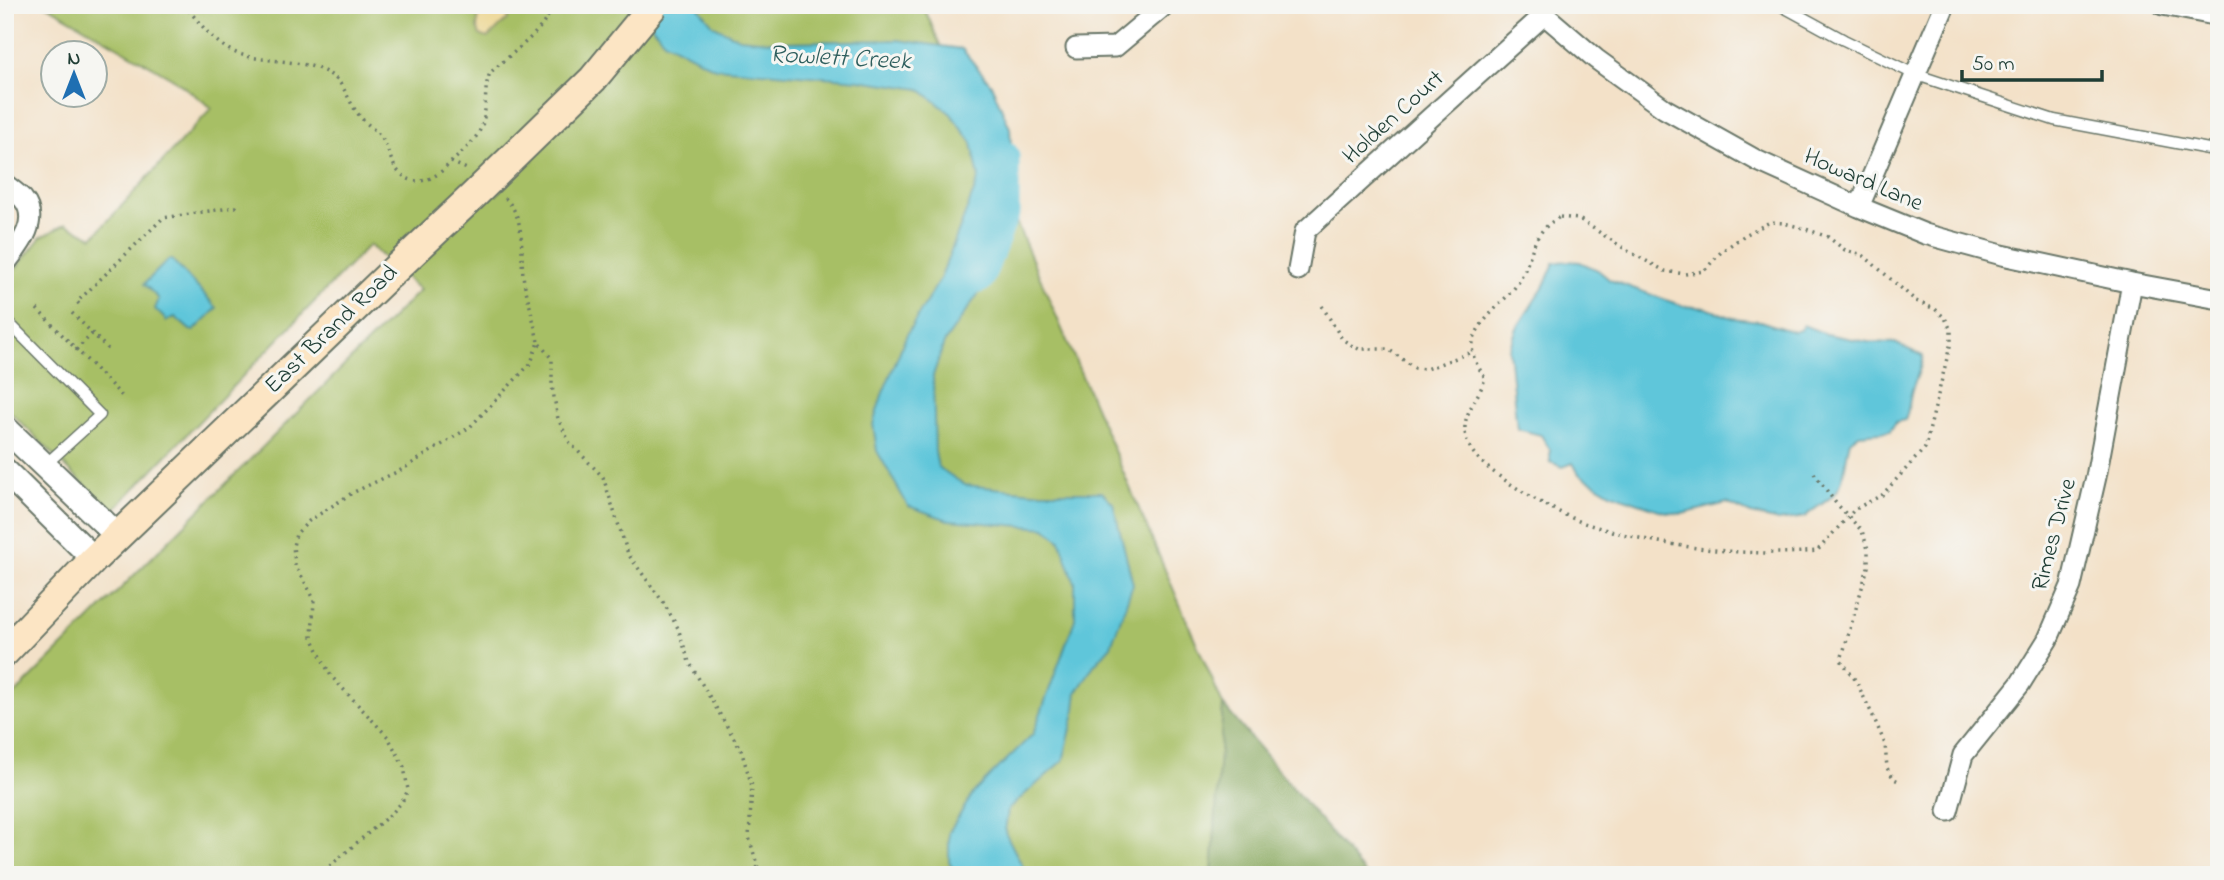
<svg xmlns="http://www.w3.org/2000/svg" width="2224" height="880" viewBox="0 0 2224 880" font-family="'Indie Flower',sans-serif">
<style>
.green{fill:#a7bf65;stroke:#637e4c;stroke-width:2}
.forest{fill:#85a65a;stroke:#527247;stroke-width:2}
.sand{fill:#eeda9e;stroke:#868c69;stroke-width:2}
.water{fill:#5ec6da;stroke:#3e8287;stroke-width:2}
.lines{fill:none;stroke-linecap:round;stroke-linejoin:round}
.river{stroke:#5ec6da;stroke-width:33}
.service-casing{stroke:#697668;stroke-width:13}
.minor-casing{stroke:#697668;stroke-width:23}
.tertiary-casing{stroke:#697668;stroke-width:28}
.secondary-casing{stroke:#697668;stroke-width:32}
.path{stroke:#697668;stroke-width:3.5;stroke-dasharray:2 5;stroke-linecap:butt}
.service{stroke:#fff;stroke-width:10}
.minor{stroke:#fff;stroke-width:19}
.tertiary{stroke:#fff;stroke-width:24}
.secondary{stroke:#fce5c4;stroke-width:28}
.secondary-bridge-casing{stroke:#697668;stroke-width:32;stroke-linecap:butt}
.secondary-bridge{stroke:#fce5c4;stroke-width:28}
.labels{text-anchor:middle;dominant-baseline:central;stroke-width:6;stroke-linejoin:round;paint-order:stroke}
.street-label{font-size:24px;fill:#1f3d34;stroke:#f6f6f2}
.water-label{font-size:26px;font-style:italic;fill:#2f5f5e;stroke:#f6f6f2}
</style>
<rect width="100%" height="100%" fill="#f6f6f2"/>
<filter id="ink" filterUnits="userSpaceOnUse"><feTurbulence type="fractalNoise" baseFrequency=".0143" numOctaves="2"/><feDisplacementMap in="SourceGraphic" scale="14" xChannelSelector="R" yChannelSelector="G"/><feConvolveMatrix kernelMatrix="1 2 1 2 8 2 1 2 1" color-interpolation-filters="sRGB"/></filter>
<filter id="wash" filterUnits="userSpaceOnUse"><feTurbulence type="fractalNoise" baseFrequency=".00686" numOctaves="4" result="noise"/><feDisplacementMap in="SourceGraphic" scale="28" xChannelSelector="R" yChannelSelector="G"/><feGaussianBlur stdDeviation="1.57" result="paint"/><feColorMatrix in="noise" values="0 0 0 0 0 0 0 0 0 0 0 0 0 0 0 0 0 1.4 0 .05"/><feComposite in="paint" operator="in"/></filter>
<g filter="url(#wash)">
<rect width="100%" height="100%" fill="#f3e1c8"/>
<!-- green -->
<path class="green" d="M 46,5 L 923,5 L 1223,705 L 1212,875 L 5,875 L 5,704 L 420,290 L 369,245 L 112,512 L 5,407 L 5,282 L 41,237 L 66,224 L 93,237 L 212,108 L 172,78 Z"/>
<!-- forest -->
<path class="forest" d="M 1223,705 L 1366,875 L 1212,875 Z"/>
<!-- sand -->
<path class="sand" d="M 474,5 L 507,5 L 508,20 C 499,25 496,33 487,38 L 480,35 L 477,28 L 479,11 Z"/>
<!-- water -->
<path class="water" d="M 636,5 L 697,5 L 714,26 L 739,38 L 779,42 L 898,40 L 962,49 L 991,84 L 1010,128 L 1012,166 L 981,290 L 944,343 L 933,376 L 935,452 L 938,467 L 965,485 L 1033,492 L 1102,492 L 1113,503 L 1133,584 L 1111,646 L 1094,665 L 1077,692 L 1074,717 L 1063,761 L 1008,809 L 1005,832 L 1027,875 L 955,875 L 949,861 L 949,832 L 974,792 L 1033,734 L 1075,619 L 1075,583 L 1060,540 L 1046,528 L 948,520 L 908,506 L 877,451 L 873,424 L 882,395 L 907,334 L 940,279 L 979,178 L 972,143 L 951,114 L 920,89 L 859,80 L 715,68 L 664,41 Z
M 168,260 L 172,260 L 217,308 L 194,331 L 190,330 L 175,317 L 167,321 L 155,309 L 159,299 L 144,284 Z
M 1566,261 L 1580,262 L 1598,270 L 1610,280 L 1683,306 L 1706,308 L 1733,318 L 1760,321 L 1794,332 L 1800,330 L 1803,325 L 1826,334 L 1868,342 L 1895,343 L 1923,356 C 1920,371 1919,371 1914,384 C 1909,396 1910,408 1905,420 L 1896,422 L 1890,431 L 1859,434 L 1850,441 C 1846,454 1845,480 1837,491 C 1828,502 1815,507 1805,517 L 1778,521 L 1751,514 L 1727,503 L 1682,514 L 1662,511 L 1610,493 L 1579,474 L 1573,463 L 1563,467 L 1550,462 L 1550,450 L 1541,435 L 1517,429 L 1509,350 L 1517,328 L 1545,284 L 1554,263 Z"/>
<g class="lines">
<!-- river -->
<path class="river" d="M 978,277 L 1003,213 L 1003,157"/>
</g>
</g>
<g filter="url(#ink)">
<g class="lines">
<!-- service casing -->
<g class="service-casing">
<path id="service" d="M 1780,5 L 1844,40 L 1914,74 L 2054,120 L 2219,151
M 5,319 L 100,415 L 45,465"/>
</g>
<!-- minor casing -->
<g class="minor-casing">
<path id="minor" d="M 1533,5 L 1596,59 L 1665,109 L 1758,161 L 1859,207 L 1925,234 L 2002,255 L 2132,283 L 2219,299
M 2163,5 L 2219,16
M 1076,48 L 1115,47 L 1165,5
M 5,184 C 11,189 18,194 23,199 C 41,221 19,246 5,264
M 1859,207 L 1945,5
M 1298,270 L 1305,231 L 1544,15
M 1948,811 L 1963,755 L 2020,684 L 2048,639 L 2071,586 L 2096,477 L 2132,283"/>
</g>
<!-- tertiary casing -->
<g class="tertiary-casing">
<path id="tertiary" d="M 5,428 L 118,536
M 5,471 L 94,559"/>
</g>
<!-- secondary casing -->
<g class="secondary-casing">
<path id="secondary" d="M 5,652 L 94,559 L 389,275"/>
</g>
<!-- path -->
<path class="path" d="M 184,5 C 199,21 213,43 234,52 C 264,65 310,56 336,79 C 346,88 350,105 359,115 C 366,125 379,131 384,142 C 389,151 391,163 398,171 C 414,189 434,180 448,165 C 459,155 473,144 480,130 C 489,112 482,91 490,73 C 506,57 551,27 551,5
M 451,162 L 469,170
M 505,198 C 528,221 519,253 524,282 C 529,303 534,322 538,342
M 1560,217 L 1579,219 L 1628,251 L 1665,271 L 1685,274 L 1704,271 L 1722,251 L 1745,235 L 1770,222 L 1784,223 L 1806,229 L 1828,237 L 1845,250 L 1863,255 L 1916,301 L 1935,309 L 1945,318 L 1951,330 L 1951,342 L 1925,448 L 1882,495 L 1855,509 L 1817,551 C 1744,558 1654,546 1584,523 C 1558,513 1532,498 1509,483 C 1492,471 1471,458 1466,437 C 1460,414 1480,398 1485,378 C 1479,368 1470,356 1473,343 C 1476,322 1506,301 1518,283 C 1535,256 1528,234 1560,217 Z
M 79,304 L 77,302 L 163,218 L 236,207 L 240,211
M 1322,306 L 1342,339 L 1351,345 L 1359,349 L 1388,349 L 1415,368 L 1426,369 L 1472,352
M 37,309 L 122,396
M 72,313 L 108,349
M 76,350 L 92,334
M 1814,473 L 1835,502 L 1862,531 L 1868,549 L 1868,567 L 1841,660 L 1856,681 L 1873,716 L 1885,744 L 1887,768 L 1894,779 L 1901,782
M 319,875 L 393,812 L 402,802 L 408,790 L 404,767 L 388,737 L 331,676 L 322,659 L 312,637 L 314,599 L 295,564 L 293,546 L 296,534 L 309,521 L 352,493 L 403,469 L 470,427 L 531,363 L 538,342 L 552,359 L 552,386 L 558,419 L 570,443 L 603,477 L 628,554 L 663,602 L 678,628 L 689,662 L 741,750 L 752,786 L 749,837 L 760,875"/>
<!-- service -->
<use href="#service" class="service"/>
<!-- minor -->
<use href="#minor" class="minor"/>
<!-- tertiary -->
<use href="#tertiary" class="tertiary"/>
<!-- secondary -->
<use href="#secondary" class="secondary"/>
<!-- secondary-bridge casing -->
<g class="secondary-bridge-casing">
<path id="secondary-bridge" d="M 389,275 L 473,196 L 593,79 L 654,5"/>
</g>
<!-- secondary-bridge -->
<use href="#secondary-bridge" class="secondary-bridge"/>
</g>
</g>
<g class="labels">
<!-- street labels -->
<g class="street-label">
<text transform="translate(1394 118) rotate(-42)">Holden Court</text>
<text transform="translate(1863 181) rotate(23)">Howard Lane</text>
<text transform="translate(332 330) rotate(-44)">East Brand Road</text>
<text transform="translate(2055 535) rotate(-75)">Rimes Drive</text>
</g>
<!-- water labels -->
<g class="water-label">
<text transform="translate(840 59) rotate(3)">Rowlett Creek</text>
</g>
</g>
<!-- margin -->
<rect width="2224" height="880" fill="none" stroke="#f6f6f2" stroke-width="28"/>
<!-- north arrow -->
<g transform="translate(74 74)"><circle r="33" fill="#f6f6f2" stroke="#a0aca6" stroke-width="2"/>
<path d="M0-5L12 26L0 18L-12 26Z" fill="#1f6fb2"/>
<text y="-10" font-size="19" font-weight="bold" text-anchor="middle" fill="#1f3d34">N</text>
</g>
<!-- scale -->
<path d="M1962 70v10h140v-10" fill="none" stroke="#1f3d34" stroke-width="3.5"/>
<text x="1972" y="70" font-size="21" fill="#1f3d34" stroke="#f6f6f2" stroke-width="5" paint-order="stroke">50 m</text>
</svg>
